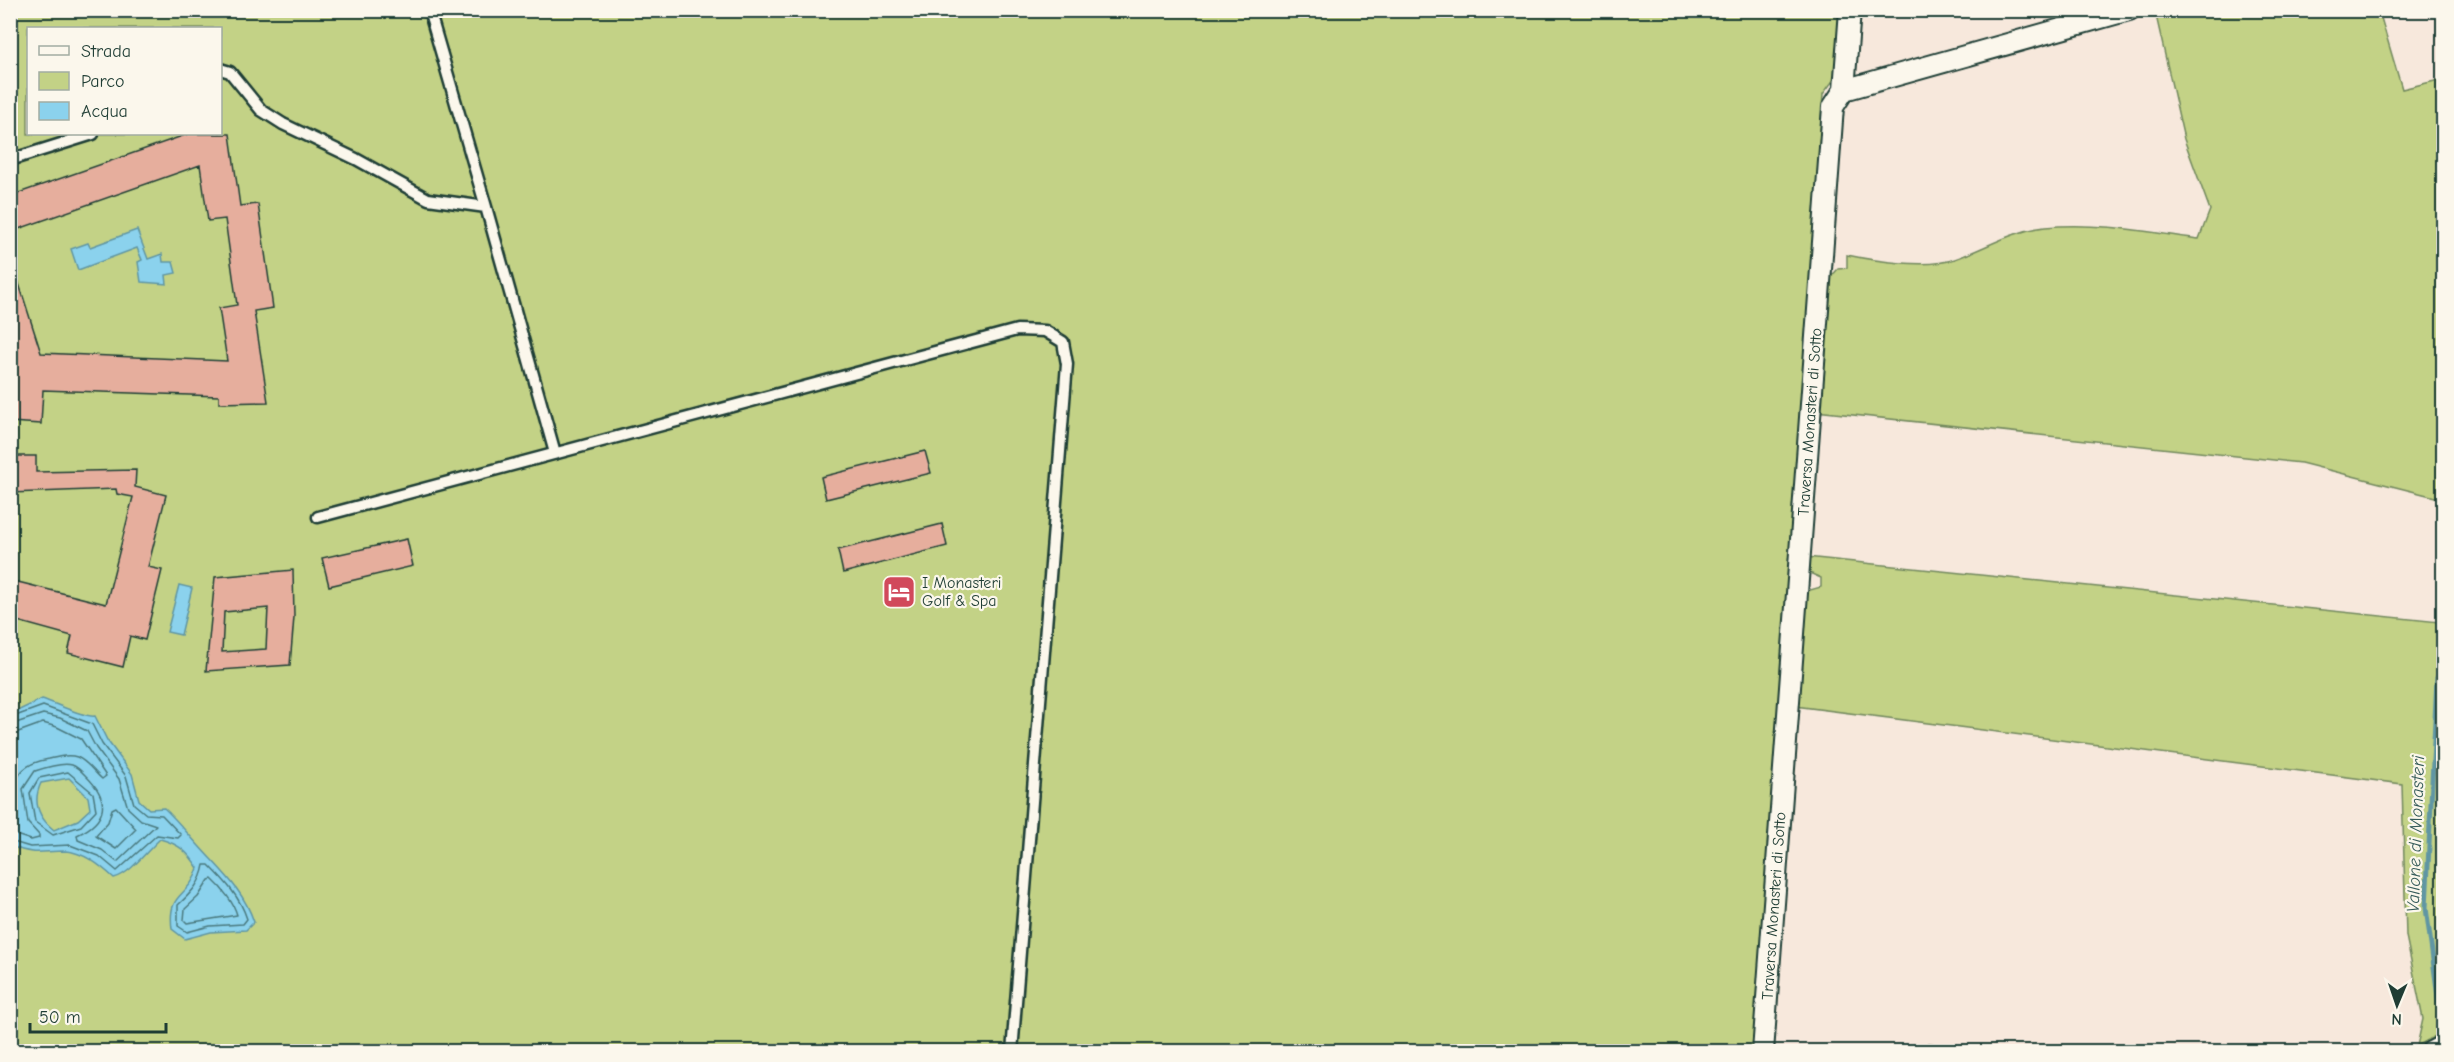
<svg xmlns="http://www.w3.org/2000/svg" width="2454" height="1062" viewBox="0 0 2454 1062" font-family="'Comic Neue',sans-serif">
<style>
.green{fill:#c3d286;stroke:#71885d;stroke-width:1.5;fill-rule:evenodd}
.water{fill:#8bd2ed;stroke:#6096a3;stroke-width:1.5;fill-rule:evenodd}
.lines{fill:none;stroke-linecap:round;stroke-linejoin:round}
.shore{stroke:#4a797e;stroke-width:1.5}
.stream{stroke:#6096a3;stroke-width:5}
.building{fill:#e6ae9d;stroke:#1f3d34;stroke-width:1.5;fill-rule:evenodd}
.service-casing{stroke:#1f3d34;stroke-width:15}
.minor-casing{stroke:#1f3d34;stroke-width:24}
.service{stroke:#fbf7ec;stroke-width:10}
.minor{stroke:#fbf7ec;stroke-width:20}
.labels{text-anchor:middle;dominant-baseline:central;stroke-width:4.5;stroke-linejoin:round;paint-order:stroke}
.street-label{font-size:16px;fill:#1f3d34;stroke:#fbf7ec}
.poi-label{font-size:16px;fill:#1f3d34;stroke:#fbf7ec;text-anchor:start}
.water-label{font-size:18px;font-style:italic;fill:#355b59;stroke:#fbf7ec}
</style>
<rect width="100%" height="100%" fill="#f7e8dc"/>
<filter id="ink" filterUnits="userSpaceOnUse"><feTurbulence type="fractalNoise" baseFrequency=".0167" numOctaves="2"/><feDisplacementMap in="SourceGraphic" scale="12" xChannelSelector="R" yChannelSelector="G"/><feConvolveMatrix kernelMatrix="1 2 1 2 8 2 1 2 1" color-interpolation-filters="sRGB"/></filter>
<g filter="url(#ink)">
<!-- green -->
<path class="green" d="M 10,11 L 1839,11 L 1835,78 L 1823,94 L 1755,1051 L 11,1051 ZM 28,28 L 220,28 L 220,134 L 28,134 Z
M 2155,11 L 2379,11 L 2402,89 L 2443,79 L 2443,499 L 2301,463 L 1816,411 L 1826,282 L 1838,269 L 1847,268 L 1847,255 C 1875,261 1928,269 1955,259 C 1986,248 2012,231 2045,227 C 2096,222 2148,232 2199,239 L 2210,210 L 2184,139 Z
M 1806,557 L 2439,622 L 2443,605 L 2443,1032 L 2417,1046 L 2423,1019 L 2406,936 L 2402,784 L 1795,706 L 1803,592 L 1821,587 L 1821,578 L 1805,571 Z
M 1928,1043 L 1993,1051 L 1927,1051 Z"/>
<!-- water -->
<path class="water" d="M 137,230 L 148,259 L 162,254 L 163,262 L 173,262 L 176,273 L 166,275 L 167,284 L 141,282 L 138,262 L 142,260 L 137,248 L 78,270 L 71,249 L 88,243 L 90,247 Z
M 179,585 L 192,588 L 181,635 L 167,632 Z
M 42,699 C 55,703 85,718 95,716 L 107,740 L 132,774 L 139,800 L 149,809 L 164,808 C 177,820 187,833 199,846 C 221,871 243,889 254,922 L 246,930 L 211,932 L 185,939 L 172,929 C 167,890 189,899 198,868 C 188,852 179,844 160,839 C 147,851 129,875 114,878 C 101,866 84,852 65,851 C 41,851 35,856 11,846 L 11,714 ZM 69,778 L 88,797 L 90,809 L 78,820 L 54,830 C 38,817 32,802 41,783 Z"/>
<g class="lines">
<!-- shore -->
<path class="shore" d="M 10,718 L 43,706 L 92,724 L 102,744 L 126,776 L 134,804 L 146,814 L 162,815 L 181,835 L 178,838 L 157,835 L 117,871 L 99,856 L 70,845 L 30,847 L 10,841
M 10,725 L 43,714 L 60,718 L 87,731 L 96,748 L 119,779 L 128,808 L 141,820 L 156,825 L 117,862 L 102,850 L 78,840 L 77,835 C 108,821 110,800 87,777 C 83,773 78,767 72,765 C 62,762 44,768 35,771 L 23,789 L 28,823 L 39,835 L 39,838 L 31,840 L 10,833
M 10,735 L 43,723 L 57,727 L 81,739 L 106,776 L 102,779 C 94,772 87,761 77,757 C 68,754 58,757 49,759 C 10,765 12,789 18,822 L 10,824
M 68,772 L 93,793 L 96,810 L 81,826 L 53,835 L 35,822 L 30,793 L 39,778 Z
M 116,807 L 136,829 L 116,849 L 96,836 L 108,822 L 112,809 Z
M 204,865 L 209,865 C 225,881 240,897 247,919 L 243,924 L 210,926 L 187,932 L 178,926 L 178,905 C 191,893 201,883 204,865 Z
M 209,880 L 212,879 C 222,888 234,903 237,915 L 187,923 L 184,920 L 185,909 L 198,897 Z"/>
<!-- stream -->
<path class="stream" d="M 2444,664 L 2437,678 L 2426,908 L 2444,1041"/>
</g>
<!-- building -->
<path class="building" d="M 188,134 L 230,134 L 240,206 L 258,204 L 273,308 L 254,311 L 268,402 L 219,403 L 219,396 L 43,390 L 41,424 L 10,422 L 10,269 L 14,268 L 41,353 L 227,361 L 219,308 L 237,305 L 225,219 L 208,221 L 200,165 L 10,232 L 10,196 Z
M 925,451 L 931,473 L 826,499 L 821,477 Z
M 15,456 L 36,456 L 36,472 L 136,470 L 135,487 L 166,495 L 148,567 L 162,570 L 145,640 L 130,636 L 123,667 L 68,653 L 72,636 L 10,619 L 10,580 L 106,604 L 133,497 L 117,494 L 116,489 L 10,493 L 10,467 L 15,467 Z
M 942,524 L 947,546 L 843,573 L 838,550 Z
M 407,539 L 413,566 L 329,586 L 322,558 Z
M 293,570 L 294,617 L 290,665 L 206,671 L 215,577 ZM 268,608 L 266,649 L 222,652 L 224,612 Z"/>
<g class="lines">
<!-- service casing -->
<g class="service-casing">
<path id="service" d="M 429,10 L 486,207
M 220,69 L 230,72 L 261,110 L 283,124 L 356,159 L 428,199 L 486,207 L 555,453
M 10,160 L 93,134
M 318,517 L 1017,330 L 1045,331 L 1063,342 L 1067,364 L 1012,1052"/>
</g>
<!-- minor casing -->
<g class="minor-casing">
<path id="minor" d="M 1844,90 L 1850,10
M 1763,1052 L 1833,107 L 1844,90 L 2129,10
M 2431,1052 L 2444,1045"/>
</g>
<!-- service -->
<use href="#service" class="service"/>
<!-- minor -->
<use href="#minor" class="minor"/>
</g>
</g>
<!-- icons -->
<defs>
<g id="hotel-square" transform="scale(1.725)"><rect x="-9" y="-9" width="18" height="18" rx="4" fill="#d1495b" stroke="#fbf7ec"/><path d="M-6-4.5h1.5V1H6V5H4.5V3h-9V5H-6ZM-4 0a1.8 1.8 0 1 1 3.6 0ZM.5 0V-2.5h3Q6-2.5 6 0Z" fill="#fff"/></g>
</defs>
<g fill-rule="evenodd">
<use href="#hotel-square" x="899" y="592"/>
</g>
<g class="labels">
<!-- street labels -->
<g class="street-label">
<text transform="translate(1810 422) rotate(-86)">Traversa Monasteri di Sotto</text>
<text transform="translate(1774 906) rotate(-86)">Traversa Monasteri di Sotto</text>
</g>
<!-- poi labels -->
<g class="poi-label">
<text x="922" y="583">I Monasteri<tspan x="922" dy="18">Golf &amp; Spa</tspan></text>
</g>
<!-- water labels -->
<g class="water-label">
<text transform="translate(2416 834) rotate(-88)">Vallone di Monasteri</text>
</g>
</g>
<!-- margin -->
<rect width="2454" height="1062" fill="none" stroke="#fbf7ec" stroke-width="36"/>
<rect x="18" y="18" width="2418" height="1026" fill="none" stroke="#1f3d34" stroke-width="2" filter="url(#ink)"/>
<!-- legend -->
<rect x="27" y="27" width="195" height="108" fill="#fbf7ec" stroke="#a3ada2" stroke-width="1.5"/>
<rect x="39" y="46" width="30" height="9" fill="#fbf7ec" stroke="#a3ada2" stroke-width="1.5"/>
<text x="81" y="57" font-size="18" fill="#1f3d34">Strada</text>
<rect x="39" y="72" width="30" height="18" fill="#c3d286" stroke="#a3ada2" stroke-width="1.5"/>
<text x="81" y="87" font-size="18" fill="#1f3d34">Parco</text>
<rect x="39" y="102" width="30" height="18" fill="#8bd2ed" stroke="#a3ada2" stroke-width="1.5"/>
<text x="81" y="117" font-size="18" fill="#1f3d34">Acqua</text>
<!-- north arrow -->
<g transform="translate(2397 1005) rotate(182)" stroke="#fbf7ec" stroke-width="4.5" paint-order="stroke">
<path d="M0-4.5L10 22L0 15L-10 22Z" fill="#1f3d34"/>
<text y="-9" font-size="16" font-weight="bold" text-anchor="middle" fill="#1f3d34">N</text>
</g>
<!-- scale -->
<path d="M30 1023v9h136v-9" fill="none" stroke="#1f3d34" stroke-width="3"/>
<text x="39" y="1023" font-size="18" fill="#1f3d34" stroke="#fbf7ec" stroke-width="4.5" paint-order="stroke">50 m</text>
</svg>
